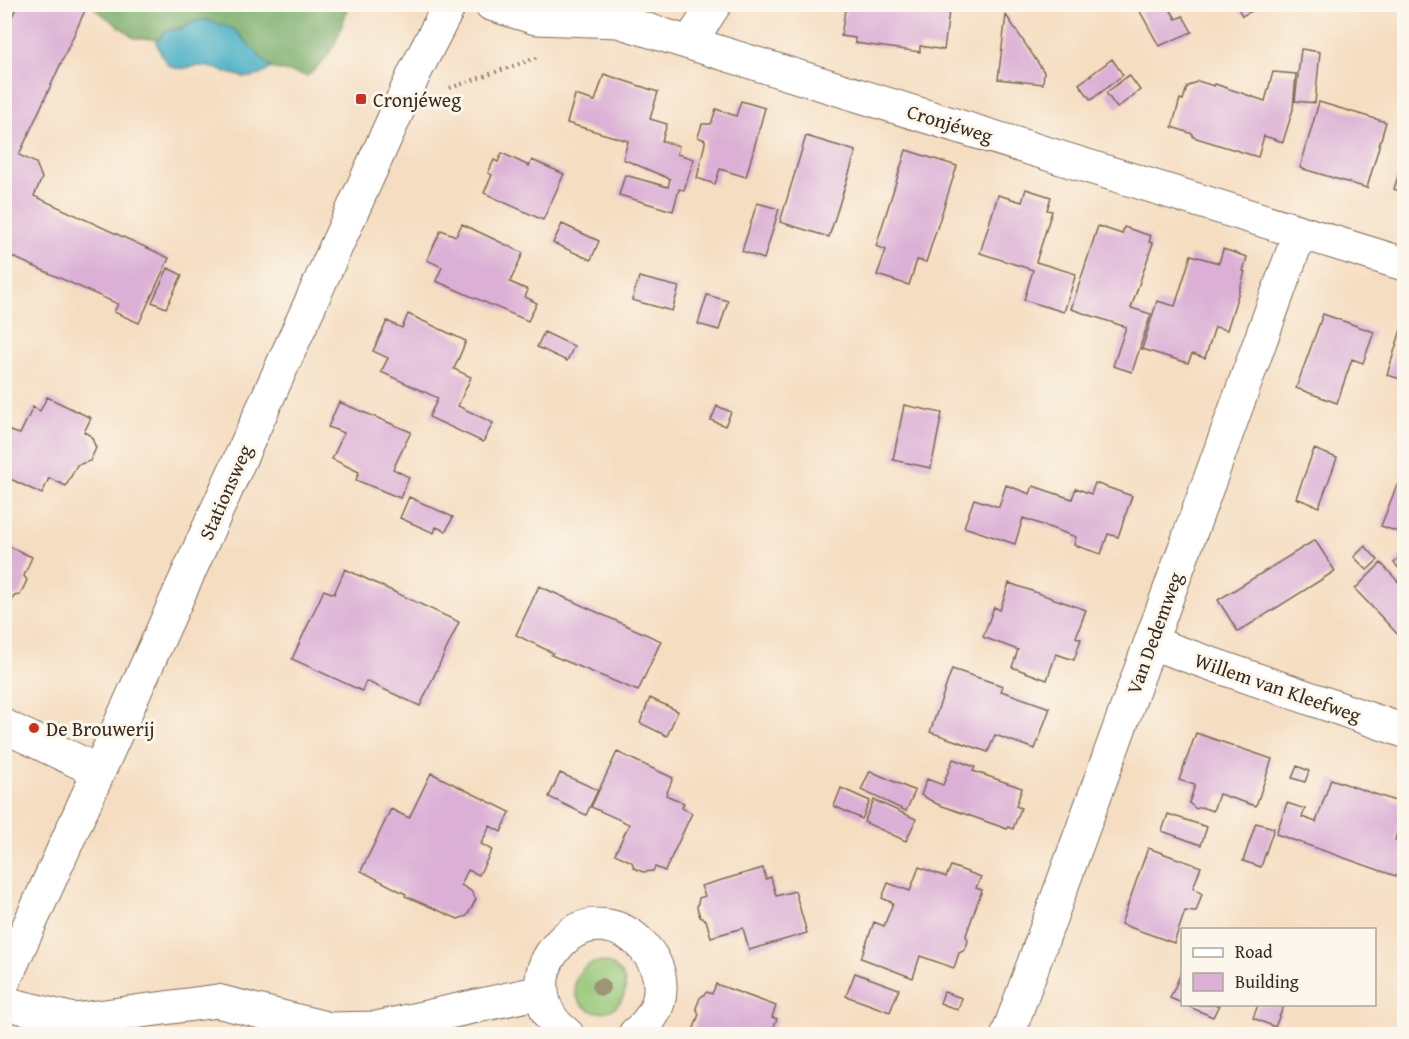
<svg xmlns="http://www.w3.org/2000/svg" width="1409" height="1039" viewBox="0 0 1409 1039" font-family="'Gentium Book Plus',serif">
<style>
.green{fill:#94c676;stroke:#68784a;stroke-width:1.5}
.forest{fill:#77ab67;stroke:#596a42;stroke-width:1.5}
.water{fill:#45aec4;stroke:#406c71;stroke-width:1.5}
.building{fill:#dcb0d6}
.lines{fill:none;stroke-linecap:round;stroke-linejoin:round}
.minor-casing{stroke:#7c6957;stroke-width:35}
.path{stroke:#7c6957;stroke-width:4;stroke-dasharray:1.5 4.5;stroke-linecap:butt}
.minor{stroke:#fff;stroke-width:33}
.tree{fill:#9e9476}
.poi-dot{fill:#c8321e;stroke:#fbf7ec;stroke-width:2}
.labels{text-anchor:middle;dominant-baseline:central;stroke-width:6;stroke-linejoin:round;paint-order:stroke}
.poi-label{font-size:20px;fill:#3b2a1e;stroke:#fbf7ec;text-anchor:start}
.street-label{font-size:20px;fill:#3b2a1e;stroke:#fbf7ec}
</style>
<rect width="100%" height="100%" fill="#fbf7ec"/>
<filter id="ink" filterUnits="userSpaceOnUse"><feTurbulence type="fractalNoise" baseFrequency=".0167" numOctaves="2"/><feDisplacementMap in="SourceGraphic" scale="12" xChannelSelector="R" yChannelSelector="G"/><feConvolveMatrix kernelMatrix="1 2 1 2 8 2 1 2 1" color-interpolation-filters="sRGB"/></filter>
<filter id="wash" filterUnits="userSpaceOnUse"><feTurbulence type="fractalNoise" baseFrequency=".008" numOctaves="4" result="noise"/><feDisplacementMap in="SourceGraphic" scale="24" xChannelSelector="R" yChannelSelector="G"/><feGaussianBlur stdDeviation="1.35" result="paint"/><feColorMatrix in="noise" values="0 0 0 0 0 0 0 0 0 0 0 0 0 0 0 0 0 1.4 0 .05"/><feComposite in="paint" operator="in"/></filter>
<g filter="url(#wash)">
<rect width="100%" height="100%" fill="#f5ddc1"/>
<!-- green -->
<path class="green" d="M575 987a25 25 0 1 1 50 0a25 25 0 1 1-50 0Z"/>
<!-- forest -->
<path class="forest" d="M 97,4 L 348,5 C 340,35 333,57 307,76 L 271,68 L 256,54 L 196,21 C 183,29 169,28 159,39 L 135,38 L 95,9 Z"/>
<!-- water -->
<path class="water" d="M 207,20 L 234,29 L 271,68 C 245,90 228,66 199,66 C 192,66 182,70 175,68 C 164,65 160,52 156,42 L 166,31 L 184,28 L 195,21 Z"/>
<g id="blocks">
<!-- building -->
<path class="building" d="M 18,4 L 88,4 L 19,155 L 36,163 L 42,178 L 34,196 L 169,258 L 139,323 L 114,312 L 118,304 L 4,253 L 4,33 Z
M 846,4 L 950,4 L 944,50 L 920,46 L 920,52 L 855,43 L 855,38 L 841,36 Z
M 1136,4 L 1167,4 L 1176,19 L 1183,16 L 1192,32 L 1159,46 Z
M 1236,4 L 1265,4 L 1242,16 Z
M 1006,15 L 1044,72 L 1043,84 L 998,79 Z
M 1301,49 L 1320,52 L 1315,103 L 1295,101 Z
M 1112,59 L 1123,75 L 1091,100 L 1079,84 Z
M 1273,72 L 1296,74 L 1293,109 L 1283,142 L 1264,136 L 1258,157 L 1193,137 L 1193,134 L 1172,127 L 1180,99 L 1183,100 L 1187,87 L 1198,81 L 1214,86 L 1215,84 L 1265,101 Z
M 604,74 L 658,92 L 650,119 L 667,124 L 662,141 L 679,146 L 677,154 L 694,159 L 684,190 L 679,189 L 673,211 L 619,195 L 625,175 L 668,187 L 670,179 L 623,159 L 628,141 L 567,123 L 575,95 L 595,101 Z
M 1129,75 L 1140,90 L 1117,108 L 1106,93 Z
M 741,101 L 765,108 L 746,177 L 720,169 L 715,184 L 697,178 L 705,143 L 705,140 L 698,137 L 702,124 L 711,124 L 716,109 L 736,116 Z
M 1319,102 L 1386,122 L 1367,188 L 1300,168 Z
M 806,136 L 856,151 L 829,237 L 780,222 Z
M 906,150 L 957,166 L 926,262 L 917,260 L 909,285 L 877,275 L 886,250 L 876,246 Z
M 502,153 L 529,166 L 532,160 L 564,174 L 543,220 L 484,193 L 492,175 L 488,173 L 494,160 L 498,162 Z
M 1404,157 L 1404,193 L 1394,189 Z
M 1026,189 L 1051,197 L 1047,210 L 1052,211 L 1036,262 L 1076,274 L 1064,312 L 1024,300 L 1033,270 L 980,253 L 998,195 L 1022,202 Z
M 757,203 L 779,209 L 764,259 L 742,251 Z
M 462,224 L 523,253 L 510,282 L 528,290 L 525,297 L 537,303 L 528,321 L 436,281 L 442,267 L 427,260 L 441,230 L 456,236 Z
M 562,224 L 599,241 L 591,260 L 553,243 Z
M 1098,226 L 1122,234 L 1124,227 L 1151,236 L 1149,242 L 1153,243 L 1131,308 L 1151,314 L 1132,372 L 1113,366 L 1126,327 L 1071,309 Z
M 1223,249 L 1247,257 L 1243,271 L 1245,272 L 1227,330 L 1215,327 L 1205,358 L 1192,354 L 1188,363 L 1142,349 L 1157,301 L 1175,306 L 1191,255 L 1219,263 Z
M 168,268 L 182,275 L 166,308 L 152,302 Z
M 639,277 L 679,287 L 672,311 L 632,300 Z
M 707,295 L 728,301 L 719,330 L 698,324 Z
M 408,314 L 466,341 L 454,369 L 471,377 L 458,406 L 493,423 L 483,442 L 429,417 L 438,398 L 381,372 L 388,358 L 373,351 L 387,321 L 402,328 Z
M 1323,314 L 1374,332 L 1363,363 L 1352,359 L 1337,403 L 1296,388 Z
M 1404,320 L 1404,380 L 1387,375 Z
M 544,332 L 574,346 L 567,361 L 537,347 Z
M 47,397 L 91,418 L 84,432 L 91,436 L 96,448 L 90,461 L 77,465 L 66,486 L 49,478 L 42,494 L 4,476 L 4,429 L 20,434 L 33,407 L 40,411 Z
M 339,402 L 411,432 L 393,469 L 409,477 L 400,498 L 356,480 L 359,472 L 332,459 L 344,433 L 328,427 Z
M 904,405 L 942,413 L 931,468 L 893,460 Z
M 717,406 L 731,412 L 725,426 L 711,420 Z
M 1314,449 L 1337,458 L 1319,507 L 1296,498 Z
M 1095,483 L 1132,496 L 1118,537 L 1108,534 L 1101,554 L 1074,545 L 1076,537 L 1023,518 L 1015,544 L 964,527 L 974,499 L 999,507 L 1006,485 L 1030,494 L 1033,486 L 1072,499 L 1076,488 L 1091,494 Z
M 1397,485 L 1404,487 L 1404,534 L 1381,526 Z
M 409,497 L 453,517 L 446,531 L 436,527 L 434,533 L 400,518 Z
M 1315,540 L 1335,571 L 1238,632 L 1218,600 Z
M 6,545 L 32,557 L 24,576 L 27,580 L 20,595 L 14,596 L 10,606 L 4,603 Z
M 1365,546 L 1378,560 L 1367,570 L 1354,557 Z
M 1404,553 L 1404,574 L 1394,563 Z
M 1381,563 L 1404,588 L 1404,641 L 1355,589 Z
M 345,569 L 459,622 L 420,706 L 366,681 L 362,691 L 292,659 L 324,590 L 334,594 Z
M 1009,583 L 1086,610 L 1076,637 L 1081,639 L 1074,660 L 1056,654 L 1047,680 L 1012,667 L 1018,650 L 983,637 L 994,607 L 1000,610 Z
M 539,586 L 661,641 L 638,691 L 551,655 L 553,653 L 516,635 Z
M 952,669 L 1003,686 L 1001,691 L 1050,708 L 1035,749 L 995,735 L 988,752 L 930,732 Z
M 650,698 L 678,711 L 667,736 L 640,723 Z
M 1196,733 L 1272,759 L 1256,806 L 1219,794 L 1213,811 L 1201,807 L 1196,809 L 1189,803 L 1195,785 L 1179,780 Z
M 617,752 L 673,778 L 666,795 L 684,803 L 682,808 L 692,813 L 665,871 L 655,867 L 653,871 L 643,872 L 634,868 L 632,862 L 615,854 L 629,824 L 591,807 Z
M 953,759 L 975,767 L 973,771 L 1022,788 L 1016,806 L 1021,808 L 1013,829 L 1008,827 L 1007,829 L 937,804 L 921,795 L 927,779 L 943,785 Z
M 1297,766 L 1309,771 L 1305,782 L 1292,778 Z
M 870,771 L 915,791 L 906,811 L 861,790 Z
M 431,773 L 510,812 L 501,832 L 490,826 L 481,844 L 492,850 L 479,875 L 468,870 L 461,885 L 471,891 L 476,899 L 467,916 L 458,919 L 405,896 L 406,894 L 361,871 L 391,809 L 409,818 Z
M 560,773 L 598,790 L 586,815 L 549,797 Z
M 1331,779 L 1404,804 L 1395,840 L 1404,843 L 1404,879 L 1276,834 L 1287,803 L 1305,809 L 1302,817 L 1316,822 Z
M 841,788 L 870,801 L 862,819 L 834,806 Z
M 874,800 L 916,819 L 906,841 L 864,822 Z
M 1168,814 L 1207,827 L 1201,845 L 1162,831 Z
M 1256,823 L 1274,828 L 1261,867 L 1243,861 Z
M 1148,848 L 1201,867 L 1193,888 L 1202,894 L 1196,912 L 1185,911 L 1174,943 L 1121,924 Z
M 951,866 L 981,877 L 976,888 L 982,890 L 966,935 L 968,941 L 965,950 L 959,953 L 954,968 L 920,956 L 913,978 L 861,958 L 874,922 L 884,926 L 893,903 L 882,898 L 888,883 L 910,891 L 919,867 L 946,877 Z
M 763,868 L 766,879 L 771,877 L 776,896 L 795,891 L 807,933 L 749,950 L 743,928 L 711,937 L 706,920 L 700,917 L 697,907 L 699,898 L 705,896 L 701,886 Z
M 1182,971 L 1182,1003 L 1170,998 Z
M 855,973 L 899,989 L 890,1012 L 846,996 Z
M 716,984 L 776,1006 L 772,1017 L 777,1019 L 771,1034 L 702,1034 L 693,1031 L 699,1014 L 696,1008 L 700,998 L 707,992 L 712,994 Z
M 944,992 L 962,998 L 958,1010 L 940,1003 Z
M 1185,1005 L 1219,1005 L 1213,1017 Z
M 1258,1005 L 1284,1005 L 1275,1027 L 1253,1018 Z"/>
</g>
</g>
<g filter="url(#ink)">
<use href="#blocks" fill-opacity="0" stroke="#7c6957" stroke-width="1.5"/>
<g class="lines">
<!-- minor casing -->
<g class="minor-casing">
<path id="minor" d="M 491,4 L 536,18 L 618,21 L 1404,264
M 690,42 L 715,4
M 1151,643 L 1404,731
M 4,726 L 98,771
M 4,981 L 415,72 L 450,4
M 4,1003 L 74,1020 L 217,1001 L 330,1029 L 376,1028 L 541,992
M 567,1034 C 548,1020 540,1002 542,979 C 543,965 550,954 560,943 C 612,886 705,979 635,1034
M 1008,1034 L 1300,232"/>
</g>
<!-- path -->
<path class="path" d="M 450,88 L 536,58"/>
<!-- minor -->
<use href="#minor" class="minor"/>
</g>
<!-- trees -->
<circle class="tree" cx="601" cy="987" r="9"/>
</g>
<!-- markers -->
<g class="poi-dot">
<rect x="355" y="93" width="12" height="12" rx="3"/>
<circle cx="34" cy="728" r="6"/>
</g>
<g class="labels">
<!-- poi labels -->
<g class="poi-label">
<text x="373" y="99">Cronjéweg</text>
<text x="46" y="728">De Brouwerij</text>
</g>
<!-- street labels -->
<g class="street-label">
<text transform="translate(950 123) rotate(17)">Cronjéweg</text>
<text transform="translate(225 492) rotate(-66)">Stationsweg</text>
<text transform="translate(1154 633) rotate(-70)">Van Dedemweg</text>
<text transform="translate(1278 687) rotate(19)">Willem van Kleefweg</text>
</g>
</g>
<!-- margin -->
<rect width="1409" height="1039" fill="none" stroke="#fbf7ec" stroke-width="24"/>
<!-- legend -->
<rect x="1181" y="928" width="195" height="78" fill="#fbf7ec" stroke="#aea59a" stroke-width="1.5"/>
<rect x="1193" y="948" width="30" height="9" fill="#ffffff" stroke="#aea59a" stroke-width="1.5"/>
<text x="1235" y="958" font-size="18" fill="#3b2a1e">Road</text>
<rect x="1193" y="973" width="30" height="18" fill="#dcb0d6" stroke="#aea59a" stroke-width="1.5"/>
<text x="1235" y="988" font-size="18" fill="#3b2a1e">Building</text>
</svg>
